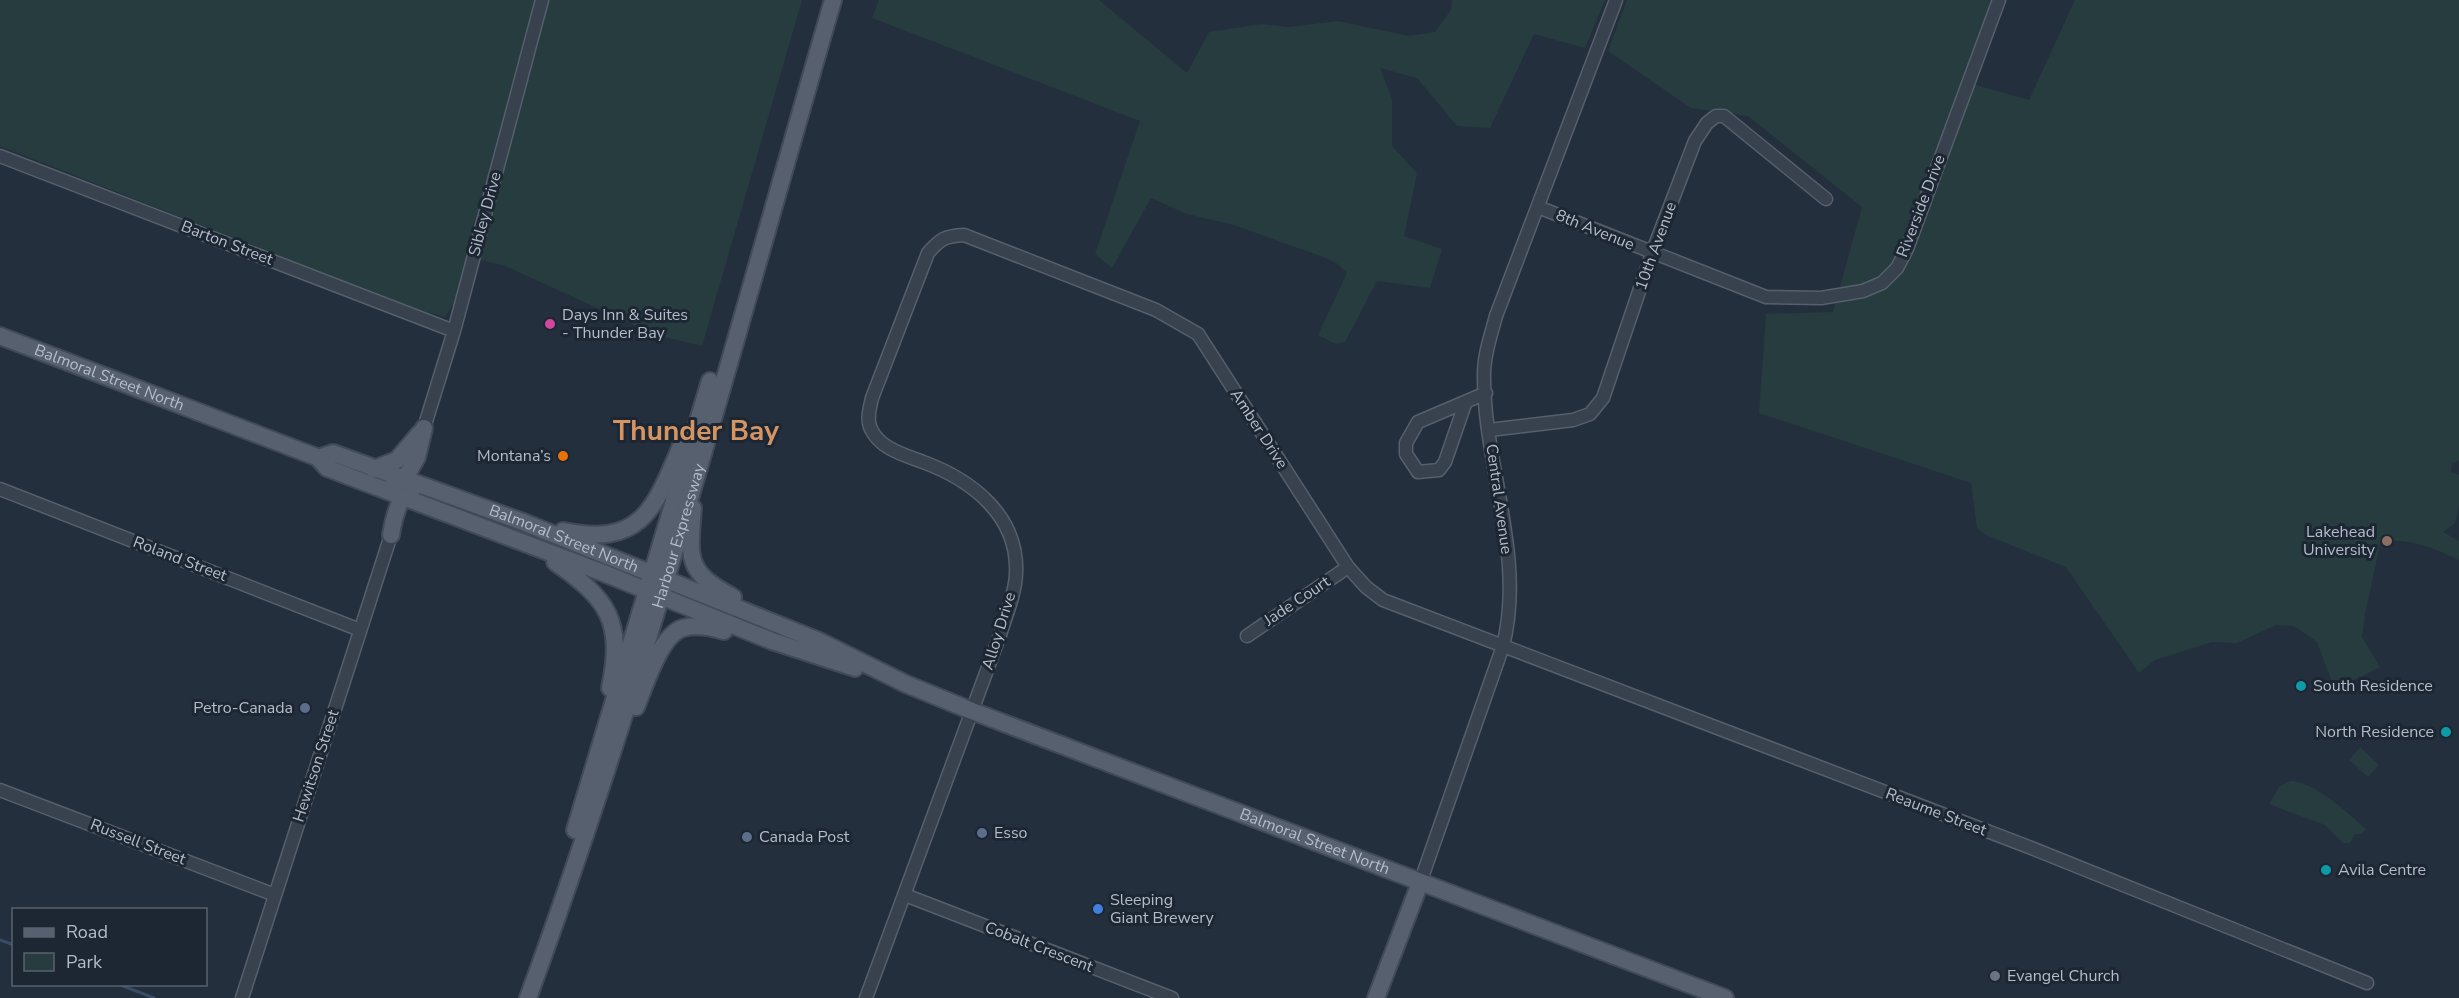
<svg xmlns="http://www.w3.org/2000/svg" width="2459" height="998" viewBox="0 0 2459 998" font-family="'Nunito Sans',sans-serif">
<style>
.green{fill:#263c3f}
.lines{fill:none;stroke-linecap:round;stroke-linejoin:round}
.stream{stroke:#394c67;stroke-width:3}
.minor-casing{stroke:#565f6c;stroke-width:15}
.major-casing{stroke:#414a57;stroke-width:20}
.minor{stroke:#38414e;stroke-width:12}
.major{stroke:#56606e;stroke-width:16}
.hotel-dot{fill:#d1479c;stroke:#1d2633;stroke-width:2}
.food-dot{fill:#e8710a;stroke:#1d2633;stroke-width:2}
.education-dot{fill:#8d6e63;stroke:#1d2633;stroke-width:2}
.culture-dot{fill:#0f9aa8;stroke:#1d2633;stroke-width:2}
.service-dot{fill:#5c6f8a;stroke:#1d2633;stroke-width:2}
.shop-dot{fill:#3f7fe0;stroke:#1d2633;stroke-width:2}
.worship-dot{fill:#6b7280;stroke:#1d2633;stroke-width:2}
.labels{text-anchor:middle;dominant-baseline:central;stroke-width:6;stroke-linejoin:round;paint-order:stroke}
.street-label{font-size:16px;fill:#b4bcc9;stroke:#1d2633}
.poi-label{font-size:16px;fill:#b4bcc9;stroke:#1d2633;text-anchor:start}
.town-label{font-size:28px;font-weight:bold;fill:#d59563;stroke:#1d2633}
</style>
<rect width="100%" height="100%" fill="#242f3e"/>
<!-- green -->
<path class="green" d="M 0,0 L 802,0 L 702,346 L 656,335 L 503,265 L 480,260 L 445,317 L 412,308 L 0,146 Z
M 879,0 L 1099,0 L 1187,73 L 1209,32 L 1261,24 L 1289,27 L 1338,21 L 1409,36 L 1435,32 L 1451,10 L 1452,0 L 1605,0 L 1585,48 L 1534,34 L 1490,128 L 1457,126 L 1417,78 L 1380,68 L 1392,100 L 1392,146 L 1417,173 L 1404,236 L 1442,249 L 1430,288 L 1377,281 L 1345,342 L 1336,344 L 1318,335 L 1347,273 L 1338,264 L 1326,258 L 1234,225 L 1187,214 L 1151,198 L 1112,268 L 1095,254 L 1140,121 L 872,18 Z
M 1627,0 L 1992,0 L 1962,81 L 2029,100 L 2075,0 L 2459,0 L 2459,461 L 2452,463 L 2451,472 L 2459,475 L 2459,507 L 2455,523 L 2443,532 L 2459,541 L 2459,560 C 2427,545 2417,541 2381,540 L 2365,614 L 2362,637 L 2380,667 L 2338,688 L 2332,682 L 2317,642 L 2294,626 L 2276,625 L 2237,643 L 2212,642 L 2155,660 L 2139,673 L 2066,567 L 1986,535 L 1977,528 L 1971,483 L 1759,413 L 1766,314 L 1833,312 L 1862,207 L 1748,116 L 1691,108 L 1608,51 Z
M 2360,747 L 2379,765 L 2368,777 L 2349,760 Z
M 2291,781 C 2315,782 2348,813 2366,829 L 2361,834 L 2355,834 L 2350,843 L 2343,843 L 2325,825 L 2269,804 L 2279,787 Z"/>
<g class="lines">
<!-- stream -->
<path class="stream" d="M 0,940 L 14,945
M 118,984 L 154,998"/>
<!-- minor casing -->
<g class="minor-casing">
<path id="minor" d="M 0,156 L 454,331
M 1538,207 L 1766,297 L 1821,298 L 1863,291 L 1882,283 L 1897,268 L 1907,249 L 1999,0
M 1465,404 L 1445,462 L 1439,470 L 1418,472 L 1406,454 L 1406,443 L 1418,422 L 1486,393
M 424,428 L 454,331 L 542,0
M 1489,430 L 1573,420 L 1590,414 L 1603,398 L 1652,253 L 1695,141 L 1707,123 L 1716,116 L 1724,116 L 1826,199
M 0,489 L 360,630
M 1247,636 L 1348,567
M 0,790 L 275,895
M 1420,883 L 1503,646 C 1526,555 1483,465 1484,374 C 1484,354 1491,335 1496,316 L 1616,0
M 905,895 L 1172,998
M 242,998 L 391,535
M 866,998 L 1000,635 C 1006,615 1015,595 1016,574 C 1019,516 972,480 923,462 C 905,455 880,449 871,429 C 866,420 870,407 872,398 L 928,253 C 940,239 945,236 964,235 L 1156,310 L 1198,334 L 1348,567 L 1366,587 L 1383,600 L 2034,849 L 2367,983"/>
</g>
<!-- major casing -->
<g class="major-casing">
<g id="major">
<path id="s1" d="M 0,336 L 327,461"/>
<path id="s2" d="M 318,458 L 333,453 L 523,522 L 819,641 L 906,684 L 972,711 L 1725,998"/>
<path d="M 318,458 L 327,468 L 606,574 L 772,641 L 855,668"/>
<path d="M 374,469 L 397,460 L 420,433"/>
<path d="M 394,483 L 404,480 L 417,457 L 424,428"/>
<path d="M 693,508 C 689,558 685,572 733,597"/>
<path d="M 563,531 C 642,547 654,509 681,446"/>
<path d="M 391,535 C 393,521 396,510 402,498 L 411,494"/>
<path d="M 555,562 C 608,599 624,621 610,688"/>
<path d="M 636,707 C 645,686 660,635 683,628 C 697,624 711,627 724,631"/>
<path d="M 575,830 L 710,381"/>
<path id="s3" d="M 528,998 C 648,671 736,334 833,0"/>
<path d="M 1376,998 L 1420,883"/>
</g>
</g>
<!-- minor -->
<use href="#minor" class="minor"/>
<!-- major -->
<use href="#major" class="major"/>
</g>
<!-- markers -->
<circle class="hotel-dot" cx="550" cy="324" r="6"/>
<circle class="food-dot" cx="563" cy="456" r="6"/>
<circle class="education-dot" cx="2387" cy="541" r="6"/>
<g class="culture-dot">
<circle cx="2301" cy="686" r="6"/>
<circle cx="2446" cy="732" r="6"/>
<circle cx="2326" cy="870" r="6"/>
</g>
<g class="service-dot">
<circle cx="305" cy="708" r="6"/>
<circle cx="982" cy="833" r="6"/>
<circle cx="747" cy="837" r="6"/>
</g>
<circle class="shop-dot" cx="1098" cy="909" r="6"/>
<circle class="worship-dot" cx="1995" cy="976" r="6"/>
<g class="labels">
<!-- street labels -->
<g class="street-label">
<text transform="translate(1921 206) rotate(-69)">Riverside Drive</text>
<text transform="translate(485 214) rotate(-75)">Sibley Drive</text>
<text transform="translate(1595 230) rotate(22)">8th Avenue</text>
<text transform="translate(227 243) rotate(21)">Barton Street</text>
<text transform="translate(1656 246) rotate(-70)">10th Avenue</text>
<text stroke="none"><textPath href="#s1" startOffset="117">Balmoral Street North</textPath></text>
<text transform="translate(1259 429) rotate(57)">Amber Drive</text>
<text transform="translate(1499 499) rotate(82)">Central Avenue</text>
<text stroke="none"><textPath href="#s3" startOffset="486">Harbour Expressway</textPath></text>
<text stroke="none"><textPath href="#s2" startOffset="262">Balmoral Street North</textPath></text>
<text transform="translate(180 559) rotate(21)">Roland Street</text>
<text transform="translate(1297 601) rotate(-34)">Jade Court</text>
<text transform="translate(999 631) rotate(-73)">Alloy Drive</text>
<text transform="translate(316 766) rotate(-72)">Hewitson Street</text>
<text transform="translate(1936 812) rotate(21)">Reaume Street</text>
<text transform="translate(138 842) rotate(21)">Russell Street</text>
<text stroke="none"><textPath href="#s2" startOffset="1072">Balmoral Street North</textPath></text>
<text transform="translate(1039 947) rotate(21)">Cobalt Crescent</text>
</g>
<!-- poi labels -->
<g class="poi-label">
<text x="562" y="315">Days Inn &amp; Suites<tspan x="562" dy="18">- Thunder Bay</tspan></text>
<text x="551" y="456" text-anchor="end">Montana’s</text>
<text x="2375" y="532" text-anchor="end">Lakehead<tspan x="2375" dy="18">University</tspan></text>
<text x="2313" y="686">South Residence</text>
<text x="293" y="708" text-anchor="end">Petro-Canada</text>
<text x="2434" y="732" text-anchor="end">North Residence</text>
<text x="994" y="833">Esso</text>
<text x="759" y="837">Canada Post</text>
<text x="2338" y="870">Avila Centre</text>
<text x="1110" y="900">Sleeping<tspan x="1110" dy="18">Giant Brewery</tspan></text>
<text x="2007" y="976">Evangel Church</text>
</g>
<!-- town labels -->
<g class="town-label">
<text x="696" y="431">Thunder Bay</text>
</g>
</g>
<!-- legend -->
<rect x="12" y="908" width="195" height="78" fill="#1d2633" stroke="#59626f" stroke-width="1.5"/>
<rect x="24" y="928" width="30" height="9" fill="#56606e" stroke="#59626f" stroke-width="1.5"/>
<text x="66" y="938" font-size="18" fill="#b4bcc9">Road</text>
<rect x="24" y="953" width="30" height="18" fill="#263c3f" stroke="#59626f" stroke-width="1.5"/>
<text x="66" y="968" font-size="18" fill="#b4bcc9">Park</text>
</svg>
